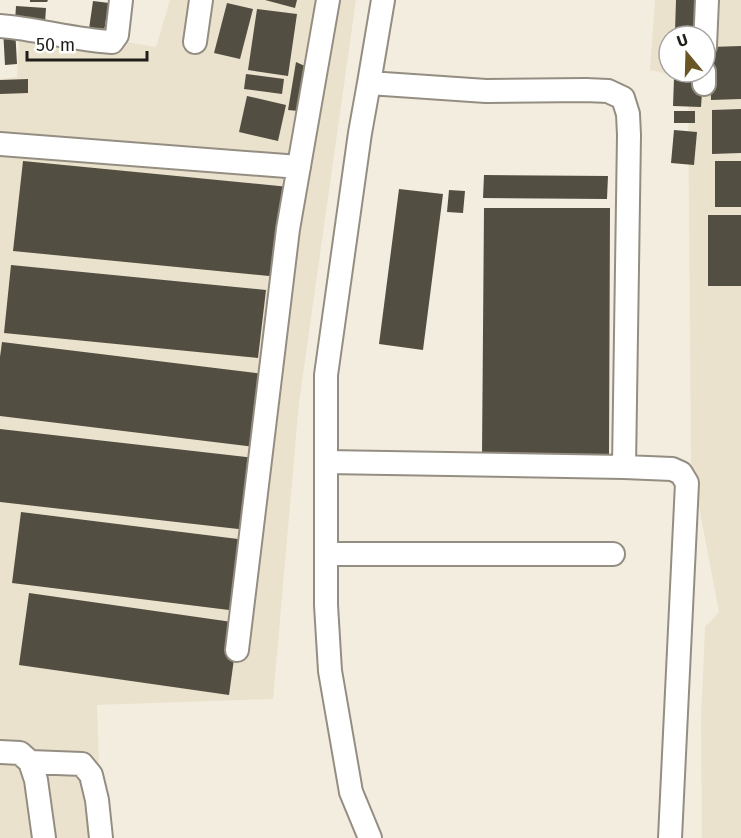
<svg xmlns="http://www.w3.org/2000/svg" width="741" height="838" viewBox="0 0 741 838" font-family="'Fira Sans',sans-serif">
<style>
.built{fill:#ebe2cd;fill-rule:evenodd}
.building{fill:#534e42}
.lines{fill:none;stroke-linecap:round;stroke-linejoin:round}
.minor-casing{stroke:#948e82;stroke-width:26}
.minor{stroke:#fff;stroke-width:22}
</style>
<rect width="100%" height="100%" fill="#f3eddf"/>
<!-- built -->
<path class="built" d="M 170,0 L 356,0 L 299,403 L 273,699 L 97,705 L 101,835 L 109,838 L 0,838 L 0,79 L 17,77 L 20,24 L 156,47 Z
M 655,0 L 741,0 L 741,838 L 702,838 L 701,719 L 705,627 L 719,612 L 691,464 L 688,78 L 650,70 ZM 669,36 L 705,36 L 705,72 L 669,72 Z"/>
<!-- building -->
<path class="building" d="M 30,0 L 48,0 L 47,2 L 30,2 Z
M 265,0 L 297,0 L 295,8 Z
M 676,0 L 696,0 L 695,31 L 675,31 Z
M 93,1 L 109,3 L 104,31 L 89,29 Z
M 227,3 L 253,9 L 240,59 L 214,53 Z
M 16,6 L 46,8 L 45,23 L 15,21 Z
M 257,9 L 297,14 L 288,76 L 248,70 Z
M 15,28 L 17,64 L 5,65 L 3,29 Z
M 741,46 L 741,99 L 711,100 L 710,47 Z
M 296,62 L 307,67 L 298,111 L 288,110 Z
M 246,74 L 284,79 L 282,94 L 244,89 Z
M 674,78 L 703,79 L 701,107 L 673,106 Z
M 28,79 L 28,93 L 0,94 L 0,80 Z
M 247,96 L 286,105 L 278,141 L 239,132 Z
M 741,109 L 741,153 L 712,154 L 712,110 Z
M 674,111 L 695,111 L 695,123 L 674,123 Z
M 674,130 L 697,132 L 694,165 L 671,163 Z
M 23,161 L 289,187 L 279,277 L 13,251 Z
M 715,161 L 741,161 L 741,207 L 715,207 Z
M 484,175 L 608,176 L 607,199 L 483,198 Z
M 399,189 L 443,194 L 423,350 L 379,344 Z
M 449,190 L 465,191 L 463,213 L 447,212 Z
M 484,208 L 610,208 L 609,456 L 482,456 Z
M 708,215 L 741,215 L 741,286 L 708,286 Z
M 11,265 L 266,290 L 258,358 L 4,333 Z
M 2,342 L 264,374 L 255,447 L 0,416 L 0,357 Z
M 0,429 L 255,458 L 247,530 L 0,502 Z
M 21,512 L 246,540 L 237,611 L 12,583 Z
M 29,593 L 239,623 L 229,695 L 19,665 Z"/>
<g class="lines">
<!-- minor casing -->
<g class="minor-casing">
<path id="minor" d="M 0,26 C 38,29 74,40 112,42 L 117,35 L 121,0
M 195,42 L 201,0
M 705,46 L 707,0
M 369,83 L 383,0
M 704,84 L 704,72
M 0,144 L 299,167
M 326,462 L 624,467 L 672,469 L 681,473 L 687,483 L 670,838
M 326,554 L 613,554
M 237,650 L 288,229 L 328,0
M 0,752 L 20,753 L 30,762 L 36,780 L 44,838
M 30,762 L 82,764 L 91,775 L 97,800 L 101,838
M 370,838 L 351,792 L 330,671 L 326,605 L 326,375 L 360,133 L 369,83 L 486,91 L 586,90 L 608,91 L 623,98 L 628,114 L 629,135 L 624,467"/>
</g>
<!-- minor -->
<use href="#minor" class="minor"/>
</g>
<!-- north arrow -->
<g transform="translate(687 54) rotate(341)"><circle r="28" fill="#ffffff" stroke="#a6a5a3" stroke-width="1.5"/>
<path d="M0-4.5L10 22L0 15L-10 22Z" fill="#6a5624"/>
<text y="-9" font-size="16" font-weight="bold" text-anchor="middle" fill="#201e19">U</text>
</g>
<!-- scale -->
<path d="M27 51v9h120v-9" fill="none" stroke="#201e19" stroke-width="3"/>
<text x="36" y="51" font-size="18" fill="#201e19" stroke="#ffffff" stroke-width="4.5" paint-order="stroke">50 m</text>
</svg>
